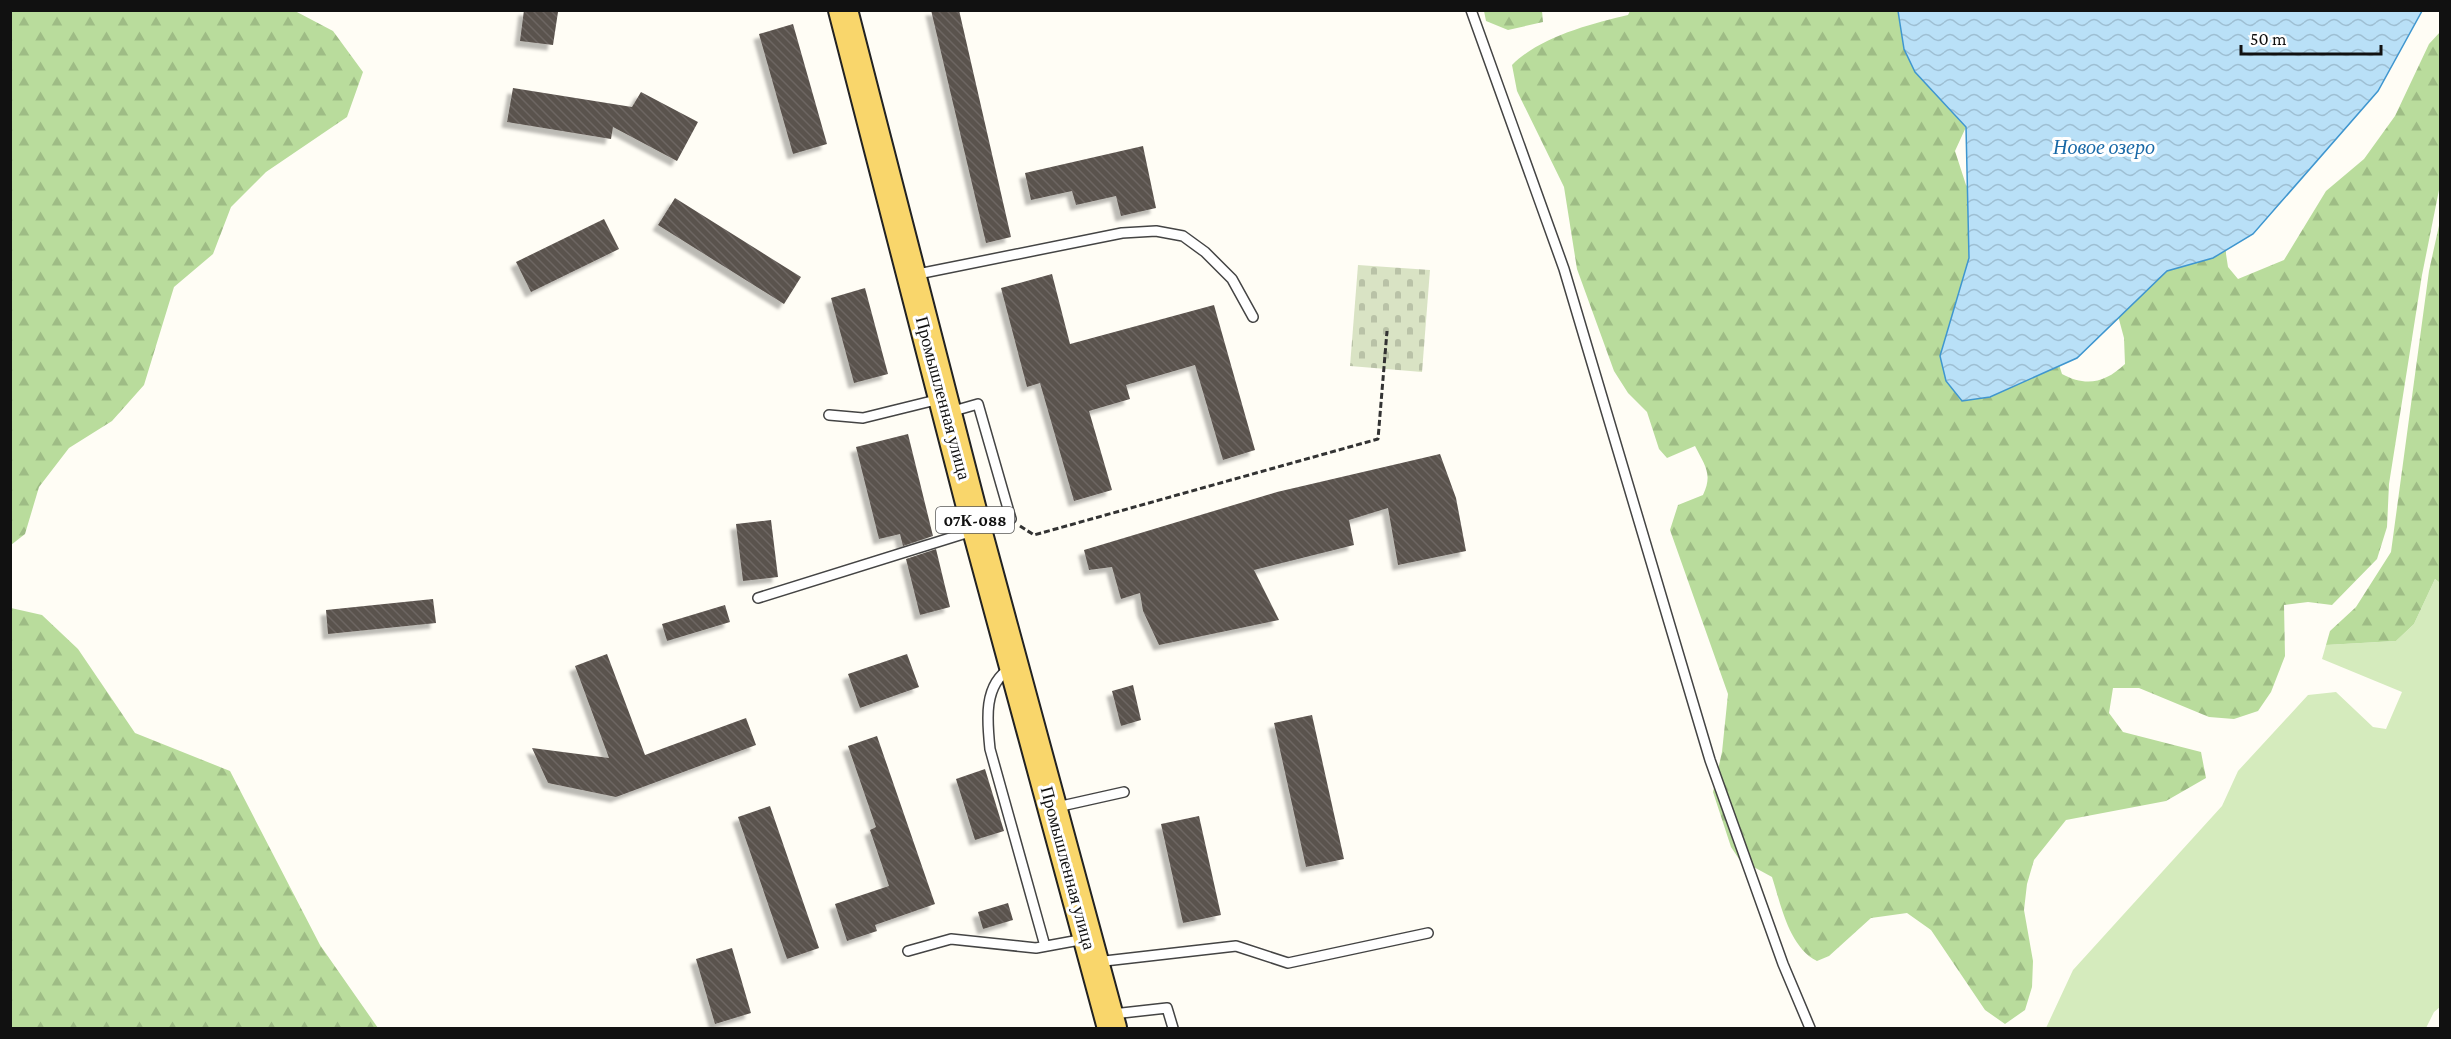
<svg xmlns="http://www.w3.org/2000/svg" width="2451" height="1039" viewBox="0 0 2451 1039" font-family="'Crimson Pro',serif">
<style>
.grass{fill:#d5ebbd}
.forest{fill:url(#forest-firs)}
.cemetery{fill:url(#cemetery-stones)}
.water{fill:url(#water-waves);stroke:#3f96cf;stroke-width:1.5}
.building{fill:url(#building-back-hatch);filter:url(#shadow)}
.lines{fill:none;stroke-linecap:round;stroke-linejoin:round}
.service-casing{stroke:#444;stroke-width:12}
.primary-casing{stroke:#222;stroke-width:32}
.path{stroke:#333;stroke-width:3;stroke-dasharray:6 3;stroke-linecap:butt}
.service{stroke:#fff;stroke-width:9}
.primary{stroke:#f9d66b;stroke-width:28}
.labels{text-anchor:middle;dominant-baseline:central;stroke-width:6;stroke-linejoin:round;paint-order:stroke}
.shield{fill:#fff;stroke:#585858;stroke-width:1.5}
.shield-label{font-size:16px;font-weight:bold;fill:#111}
.street-label{font-size:18px;fill:#111;stroke:#fff}
.water-label{font-size:20px;font-style:italic;fill:#1768a6;stroke:#fff}
</style>
<defs>
<pattern id="forest-firs" width="22" height="20" patternUnits="userSpaceOnUse" patternTransform="scale(1.5)"><rect width="22" height="20" fill="#b9dc9c"/><path d="M5 1l3.5 6h-7zM16 11l3.5 6h-7z" fill="#9ebc85"/></pattern>
<pattern id="cemetery-stones" width="16" height="16" patternUnits="userSpaceOnUse" patternTransform="scale(1.5)"><rect width="16" height="16" fill="#d9e3c4"/><path d="M2 7V4a2 2 0 0 1 4 0v3zM10 15v-3a2 2 0 0 1 4 0v3z" fill="#b9c2a7"/></pattern>
<pattern id="water-waves" width="16" height="10" patternUnits="userSpaceOnUse" patternTransform="scale(1.5)"><rect width="16" height="10" fill="#b9e0f7"/><path d="M0 5q4-4 8 0t8 0" fill="none" stroke="#9ebfd3"/></pattern>
<pattern id="building-back-hatch" width="6" height="6" patternUnits="userSpaceOnUse" patternTransform="scale(1.5)"><rect width="6" height="6" fill="#5a524d"/><path d="M-1 5l2 2M0 0l6 6M5-1l2 2" fill="none" stroke="#6d6662"/></pattern>
<filter id="shadow"><feDropShadow dx="-5.5" dy="5.5" stdDeviation="1.5" flood-color="#0004"/></filter>
</defs>
<rect width="100%" height="100%" fill="#fffdf5"/>
<!-- grass -->
<path class="grass" d="M 2435,579 L 2440,583 L 2440,1007 L 2434,1012 L 2426,1028 L 2046,1028 L 2073,970 L 2222,806 L 2238,771 L 2308,695 L 2336,692 L 2373,727 L 2386,729 L 2402,692 L 2322,659 L 2326,645 L 2396,641 L 2414,624 Z"/>
<!-- forest -->
<path class="forest" d="M 11,10 L 295,11 L 333,31 L 363,72 L 347,117 L 266,172 L 231,207 L 213,254 L 174,287 L 144,385 L 112,421 L 69,448 L 39,487 L 25,534 L 11,545 Z
M 1484,11 L 1542,11 L 1543,22 L 1508,30 L 1486,21 Z
M 1630,11 L 1898,11 L 1904,49 L 1915,72 L 1966,127 L 1955,151 L 1966,185 L 1985,202 L 2050,337 L 2062,374 C 2086,387 2105,383 2125,364 L 2124,338 L 2106,271 L 2224,188 L 2226,254 L 2228,267 L 2238,279 L 2284,260 L 2326,191 L 2364,159 L 2395,116 L 2429,44 L 2440,32 L 2440,185 L 2422,275 L 2389,484 L 2387,527 L 2377,559 L 2332,605 L 2308,602 L 2284,605 L 2285,656 L 2271,692 L 2258,711 L 2234,719 L 2209,717 L 2139,688 L 2113,688 L 2109,713 L 2123,732 L 2201,752 L 2206,778 L 2166,801 L 2066,820 L 2034,860 L 2027,884 L 2024,910 L 2033,961 L 2032,987 L 2025,1010 L 2005,1024 L 1985,1010 L 1931,930 L 1907,913 L 1871,918 L 1829,956 L 1817,961 C 1789,947 1781,905 1772,877 L 1739,859 L 1731,847 L 1713,792 L 1722,752 L 1728,694 L 1670,530 L 1678,505 L 1703,495 C 1713,474 1705,466 1695,446 L 1667,458 L 1659,449 L 1647,412 L 1628,393 L 1614,371 L 1577,269 L 1564,187 L 1517,91 L 1512,65 C 1540,37 1590,24 1628,15 Z
M 2440,221 L 2440,583 L 2435,579 L 2414,624 L 2396,641 L 2326,645 L 2330,631 L 2356,607 L 2391,552 L 2429,271 Z
M 11,608 L 42,615 L 78,649 L 135,733 L 230,771 L 320,945 L 378,1028 L 11,1028 Z"/>
<!-- cemetery -->
<path class="cemetery" d="M 1358,265 L 1430,270 L 1422,372 L 1350,366 Z"/>
<!-- water -->
<path class="water" d="M 1898,11 L 1898,10 L 2422,11 L 2378,91 L 2253,234 L 2213,258 L 2167,271 L 2077,358 L 1990,397 L 1962,401 L 1946,381 L 1940,356 L 1969,258 L 1966,127 L 1915,72 L 1904,49 Z"/>
<!-- building -->
<path class="building" d="M 524,10 L 558,12 L 553,45 L 520,41 Z
M 931,10 L 959,10 L 1011,237 L 986,243 Z
M 793,24 L 827,144 L 793,154 L 759,34 Z
M 513,88 L 632,107 L 641,92 L 698,122 L 677,161 L 613,127 L 611,139 L 507,122 Z
M 1143,146 L 1156,208 L 1121,216 L 1116,196 L 1076,205 L 1072,191 L 1031,200 L 1025,173 Z
M 675,198 L 801,277 L 784,304 L 658,225 Z
M 604,219 L 619,249 L 531,292 L 516,262 Z
M 1052,274 L 1070,344 L 1214,305 L 1255,450 L 1223,460 L 1195,365 L 1126,385 L 1130,399 L 1089,411 L 1112,490 L 1074,501 L 1040,383 L 1027,387 L 1001,288 Z
M 865,288 L 888,374 L 854,383 L 831,298 Z
M 908,434 L 933,536 L 903,546 L 900,534 L 879,539 L 856,447 Z
M 1440,454 L 1456,498 L 1466,551 L 1398,565 L 1388,508 L 1349,520 L 1354,545 L 1254,570 L 1279,620 L 1159,645 L 1143,611 L 1140,593 L 1121,599 L 1112,567 L 1089,570 L 1084,550 L 1277,492 Z
M 771,520 L 778,577 L 743,581 L 736,524 Z
M 936,549 L 950,607 L 920,615 L 906,559 Z
M 433,599 L 436,623 L 328,634 L 326,610 Z
M 725,605 L 730,622 L 667,641 L 662,624 Z
M 607,654 L 645,755 L 746,718 L 756,745 L 616,797 L 548,783 L 532,748 L 609,758 L 575,666 Z
M 907,654 L 919,687 L 860,708 L 848,674 Z
M 1133,685 L 1141,720 L 1121,726 L 1112,691 Z
M 1312,715 L 1344,859 L 1306,867 L 1274,723 Z
M 877,736 L 935,904 L 875,925 L 877,931 L 847,941 L 835,904 L 889,886 L 870,830 L 876,827 L 848,746 Z
M 985,769 L 1004,831 L 975,840 L 956,779 Z
M 770,806 L 819,948 L 787,959 L 738,817 Z
M 1199,816 L 1221,915 L 1183,923 L 1161,824 Z
M 1008,903 L 1013,920 L 983,929 L 978,912 Z
M 732,948 L 751,1013 L 715,1024 L 696,959 Z"/>
<g class="lines">
<!-- service casing -->
<g class="service-casing">
<path id="service" d="M 1471,10 L 1564,269 L 1710,760 L 1783,964 L 1810,1028
M 913,275 L 1122,233 L 1156,231 L 1183,236 L 1205,252 L 1232,279 L 1253,317
M 829,415 L 863,418 L 940,399
M 758,598 L 1011,519 L 978,404 L 950,412
M 1011,668 C 983,684 987,721 990,749 L 1045,946
M 1057,807 L 1124,792
M 908,951 L 951,939 L 1036,948 L 1085,939
M 1096,962 L 1236,946 L 1288,963 L 1428,933
M 1113,1014 L 1167,1008 L 1173,1028"/>
</g>
<!-- primary casing -->
<g class="primary-casing">
<path id="primary" d="M 843,10 L 977,530 L 1112,1028"/>
</g>
<!-- path -->
<path class="path" d="M 1020,526 L 1034,535 L 1378,439 L 1387,331"/>
<!-- service -->
<use href="#service" class="service"/>
<!-- primary -->
<use href="#primary" class="primary"/>
</g>
<g class="labels">
<!-- shield labels -->
<rect class="shield" x="936" y="507" width="78" height="26" rx="4.5"/>
<g class="shield-label">
<text x="975" y="520">07К-088</text>
</g>
<!-- street labels -->
<g class="street-label">
<text transform="translate(943 398) rotate(75)">Промышленная улица</text>
<text transform="translate(1068 868) rotate(75)">Промышленная улица</text>
</g>
<!-- water labels -->
<g class="water-label">
<text x="2104" y="147">Новое озеро</text>
</g>
</g>
<!-- border -->
<rect width="2451" height="1039" fill="none" stroke="#111111" stroke-width="24"/>
<!-- scale -->
<path d="M2241 45v9h140v-9" fill="none" stroke="#111111" stroke-width="3"/>
<text x="2250" y="45" font-size="18" fill="#111111" stroke="#ffffff" stroke-width="4.5" paint-order="stroke">50 m</text>
</svg>
